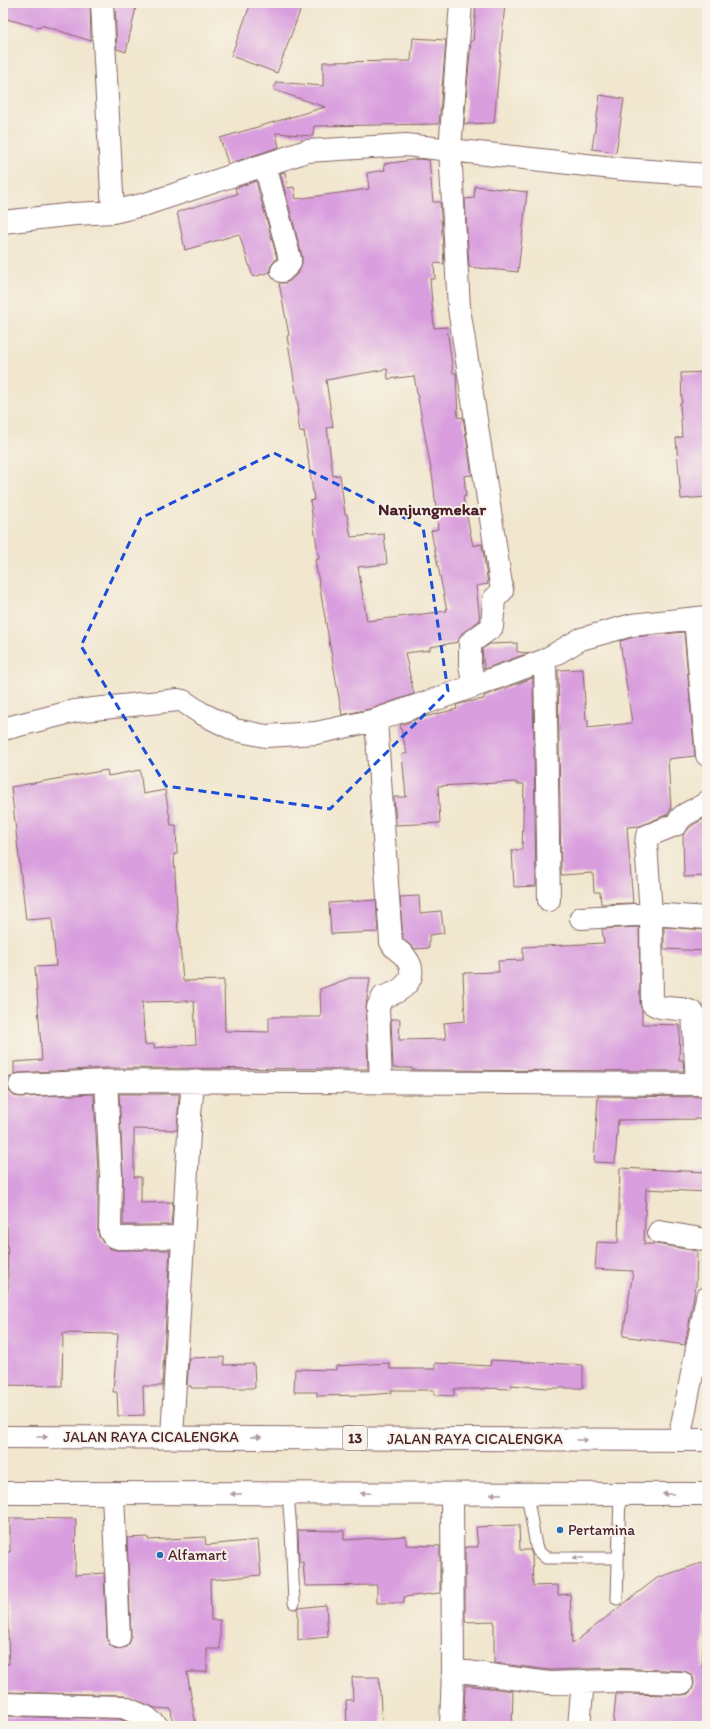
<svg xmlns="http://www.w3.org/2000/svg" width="710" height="1729" viewBox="0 0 710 1729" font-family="Itim,sans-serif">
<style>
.building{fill:#d99ede;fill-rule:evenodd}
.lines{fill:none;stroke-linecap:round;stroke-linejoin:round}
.service-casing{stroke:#846564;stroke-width:13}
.minor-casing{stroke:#846564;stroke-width:24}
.trunk-casing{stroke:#846564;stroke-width:24}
.service{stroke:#fff;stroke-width:11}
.minor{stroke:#fff;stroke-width:22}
.trunk{stroke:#fff;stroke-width:22}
.oneway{fill:#ae9aa0}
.marked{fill:none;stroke:#1d4ed8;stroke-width:3;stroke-dasharray:8 5;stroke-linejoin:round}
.poi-dot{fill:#1f6fb2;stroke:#f7f3e8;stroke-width:1.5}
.labels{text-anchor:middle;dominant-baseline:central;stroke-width:4;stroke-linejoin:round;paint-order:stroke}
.shield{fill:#f7f3e8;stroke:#7e5f64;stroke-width:1}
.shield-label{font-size:14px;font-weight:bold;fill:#4a1f2b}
.street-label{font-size:15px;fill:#4a1f2b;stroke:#f7f3e8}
.poi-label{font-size:15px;fill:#4a1f2b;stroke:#f7f3e8;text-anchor:start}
.quarter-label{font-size:17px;font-weight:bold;fill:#4a1f2b;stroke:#f7f3e8}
</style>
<rect width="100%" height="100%" fill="#f7f3e8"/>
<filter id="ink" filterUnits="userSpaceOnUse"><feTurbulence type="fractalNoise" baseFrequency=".025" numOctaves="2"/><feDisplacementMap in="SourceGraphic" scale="8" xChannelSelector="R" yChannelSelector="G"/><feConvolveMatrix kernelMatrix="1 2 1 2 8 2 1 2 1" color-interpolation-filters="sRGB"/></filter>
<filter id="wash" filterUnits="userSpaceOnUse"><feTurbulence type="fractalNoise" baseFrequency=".012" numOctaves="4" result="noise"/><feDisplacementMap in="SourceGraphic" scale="16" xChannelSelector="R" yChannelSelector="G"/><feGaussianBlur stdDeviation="0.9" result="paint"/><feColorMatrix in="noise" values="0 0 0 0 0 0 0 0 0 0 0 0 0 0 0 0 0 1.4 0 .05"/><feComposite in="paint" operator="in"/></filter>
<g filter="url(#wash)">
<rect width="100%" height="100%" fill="#f1e6ce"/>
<g id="blocks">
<!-- building -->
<path class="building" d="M 3,3 L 90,4 L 91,41 L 41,25 L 40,28 L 3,18 Z
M 115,3 L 137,3 L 126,52 L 117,49 Z
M 251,3 L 303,3 L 277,73 L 231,56 Z
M 476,3 L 505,3 L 494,123 L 464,124 L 471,41 L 473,41 Z
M 413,38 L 446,40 L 439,124 L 314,126 L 313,136 L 276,133 L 279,147 L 228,164 L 220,138 L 325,107 L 274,90 L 276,82 L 323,86 L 323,62 L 411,61 Z
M 600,95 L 624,99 L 616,152 L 592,149 Z
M 420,159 L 429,160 L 433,202 L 440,202 L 444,264 L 434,263 L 435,279 L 430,279 L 434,328 L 447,327 L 453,373 L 456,373 L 458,418 L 463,417 L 472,475 L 464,476 L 466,496 L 463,497 L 473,546 L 482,544 L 488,584 L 476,586 L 480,620 L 462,633 L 458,642 L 430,647 L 430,650 L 405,653 L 414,694 L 373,708 L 342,715 L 315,560 L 319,559 L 310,501 L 314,500 L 311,478 L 304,431 L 300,432 L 297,411 L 299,411 L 287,336 L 289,335 L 279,283 L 286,283 L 291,280 L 299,272 L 302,263 L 302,256 L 280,173 L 285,172 L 288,188 L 294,187 L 296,199 L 369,189 L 367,173 L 385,170 L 384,164 ZM 387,369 L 388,379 L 414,376 L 433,480 L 438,529 L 431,531 L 447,611 L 367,621 L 358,567 L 387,564 L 384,534 L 351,537 L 347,514 L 345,514 L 340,475 L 333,476 L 327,428 L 333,427 L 326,380 Z
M 256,181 L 277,258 L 270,267 L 270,272 L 253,277 L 239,234 L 185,250 L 177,212 L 237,194 L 235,188 Z
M 475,186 L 527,192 L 518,272 L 469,267 L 465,199 L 474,198 Z
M 707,372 L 707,497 L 681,499 L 676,438 L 682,437 L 680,403 L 682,403 L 681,373 Z
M 684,632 L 695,756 L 668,759 L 671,810 L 668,814 L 640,826 L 627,827 L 633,903 L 601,904 L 600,892 L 594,892 L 593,873 L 561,875 L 558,670 L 583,669 L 586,720 L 588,720 L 588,728 L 632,723 L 620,641 L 634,637 Z
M 517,643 L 517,652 L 529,653 L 484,669 L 482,649 L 490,644 Z
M 533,678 L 536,886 L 514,887 L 512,850 L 522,850 L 524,784 L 516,784 L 516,782 L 438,786 L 440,823 L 396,825 L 394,797 L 406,797 L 402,754 L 407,754 L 400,725 L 420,718 L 457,709 L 456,705 L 467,702 L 484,699 L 484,696 Z
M 107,770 L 108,776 L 140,770 L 143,794 L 165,790 L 171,825 L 176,825 L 177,854 L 174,854 L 178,932 L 179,932 L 183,981 L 224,980 L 225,1031 L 269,1032 L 269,1017 L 321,1017 L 320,989 L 350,978 L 370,978 L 366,1007 L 368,1069 L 106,1068 L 19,1073 L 14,1074 L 14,1062 L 42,1060 L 35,967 L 56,966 L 52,918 L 26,920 L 11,787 ZM 190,1001 L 194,1001 L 196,1044 L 154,1048 L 154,1044 L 145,1045 L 142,1002 Z
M 707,817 L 707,876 L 684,877 L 683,835 L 691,826 Z
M 419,896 L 420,913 L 441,911 L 444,933 L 429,935 L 429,948 L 415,949 L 403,939 L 400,897 Z
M 376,900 L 378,932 L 331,934 L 329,903 Z
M 639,927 L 640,1003 L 642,1010 L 642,1024 L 680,1025 L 679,1060 L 683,1060 L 684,1071 L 412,1070 L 412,1068 L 393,1068 L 391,1019 L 400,1019 L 399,1040 L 446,1039 L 444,1023 L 465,1021 L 463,973 L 499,972 L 498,961 L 523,960 L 523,947 L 604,943 L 602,929 Z
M 664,927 L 707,930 L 707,951 L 664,949 Z
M 11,1077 L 8,1085 L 9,1091 L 14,1096 L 20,1097 L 94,1094 L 98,1175 L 98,1231 L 99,1237 L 109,1248 L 115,1250 L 170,1250 L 162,1386 L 143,1386 L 144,1415 L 118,1416 L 117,1392 L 113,1392 L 118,1334 L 63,1333 L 62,1386 L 3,1385 L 3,1291 L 8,1291 L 7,1225 L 3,1226 L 3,1078 Z
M 119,1094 L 179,1094 L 177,1130 L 134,1129 L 134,1177 L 141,1177 L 141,1203 L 173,1202 L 171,1225 L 123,1225 L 123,1174 Z
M 598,1096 L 707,1097 L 707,1119 L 618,1120 L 615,1163 L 594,1162 Z
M 620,1168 L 707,1172 L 707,1192 L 646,1189 L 644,1244 L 656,1244 L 697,1251 L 696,1285 L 685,1345 L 623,1336 L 633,1271 L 595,1269 L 597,1242 L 618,1243 Z
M 224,1357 L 224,1365 L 254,1364 L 255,1388 L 191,1388 L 191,1386 L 187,1386 L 189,1358 Z
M 491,1360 L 583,1365 L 583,1388 L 548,1388 L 511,1385 L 511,1389 L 484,1388 L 484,1389 L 454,1389 L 454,1396 L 434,1395 L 434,1390 L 391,1390 L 392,1393 L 366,1395 L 317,1396 L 317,1392 L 294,1392 L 295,1369 L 336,1370 L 336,1366 L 389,1363 L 390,1369 L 435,1369 L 435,1363 L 490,1366 Z
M 10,1518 L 76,1519 L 75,1575 L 104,1573 L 107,1638 L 109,1644 L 114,1648 L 119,1649 L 126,1647 L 130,1642 L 131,1636 L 127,1538 L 148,1537 L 148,1540 L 205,1537 L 206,1545 L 258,1540 L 261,1575 L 210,1580 L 211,1620 L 220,1620 L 220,1649 L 207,1649 L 207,1672 L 187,1672 L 196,1726 L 173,1726 L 171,1709 L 155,1708 L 124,1695 L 3,1692 L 3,1664 L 9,1664 L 7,1602 L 3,1603 L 3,1552 L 10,1552 Z
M 519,1525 L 520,1550 L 530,1550 L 532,1554 L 533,1586 L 558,1585 L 558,1595 L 570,1594 L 572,1644 L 657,1578 L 707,1561 L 702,1668 L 707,1668 L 707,1726 L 613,1726 L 616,1694 L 682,1695 L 688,1694 L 692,1690 L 694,1683 L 693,1677 L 689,1673 L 683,1671 L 615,1668 L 550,1670 L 494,1663 L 494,1621 L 465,1622 L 465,1547 L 478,1547 L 476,1527 Z
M 298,1530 L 344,1531 L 344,1540 L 406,1536 L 406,1545 L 440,1546 L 440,1593 L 404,1597 L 404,1603 L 377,1603 L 377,1585 L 305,1586 L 303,1562 L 299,1562 Z
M 326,1605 L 328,1637 L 298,1640 L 298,1608 Z
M 352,1677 L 379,1677 L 382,1726 L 347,1726 L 346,1700 L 353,1700 Z
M 465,1685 L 513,1691 L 512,1726 L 464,1726 Z
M 3,1716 L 120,1719 L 127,1722 L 127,1726 L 3,1726 Z"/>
</g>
</g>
<g filter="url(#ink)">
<use href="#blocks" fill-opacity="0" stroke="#846564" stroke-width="1"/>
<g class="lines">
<!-- service casing -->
<g class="service-casing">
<path id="service" d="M 288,1494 L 291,1531 L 294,1603
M 527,1494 L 536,1546 L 538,1551 L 546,1558 L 617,1558
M 617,1599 L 620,1493"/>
</g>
<!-- minor casing -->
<g class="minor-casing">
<path id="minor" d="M 102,3 L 113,212
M 461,3 L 450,150 L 459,308 L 502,591 L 494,599 L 492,627 L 470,643 L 470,665 L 474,686
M 265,165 L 290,259 L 290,263 L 282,271
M 3,222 L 75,214 L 113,212 L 146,204 L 307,151 L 406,145 L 622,169 L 707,175
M 695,619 L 707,755
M 545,660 L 549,900
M 376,720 L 391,942 C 394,950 401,951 406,958 C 421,978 402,992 383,997 L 378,1007 L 381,1083
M 3,729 L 75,711 L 178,700 L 183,701 L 201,713 L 235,730 L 266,736 L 316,733 L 376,720 L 474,686 L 545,660 L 581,639 L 632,625 L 707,617
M 581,918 L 651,914 L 707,918
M 106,1081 L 111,1175 L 110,1231 L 113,1236 L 119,1238 L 183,1237
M 697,1083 L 693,1013 C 681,1005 663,1012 652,1003 L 651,914 L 646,844 L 647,836 L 677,824 C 682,811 698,811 707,802
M 20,1085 L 106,1081 L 707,1084
M 659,1232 L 707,1240
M 172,1437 L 190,1115 L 193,1083
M 679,1440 L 707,1298
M 113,1493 L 119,1637
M 453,1670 L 549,1683 L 615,1681 L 682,1683
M 3,1704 L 123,1707 L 146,1717 L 157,1726
M 451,1726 L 453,1670 L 452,1494
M 579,1726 L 583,1681"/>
</g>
<!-- trunk casing -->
<g class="trunk-casing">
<path id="trunk" d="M 3,1437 L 707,1440
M 3,1493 L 707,1494"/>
</g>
<!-- service -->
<use href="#service" class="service"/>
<!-- minor -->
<use href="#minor" class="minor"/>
<!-- trunk -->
<use href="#trunk" class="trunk"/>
</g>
<!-- one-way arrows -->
<defs><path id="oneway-solid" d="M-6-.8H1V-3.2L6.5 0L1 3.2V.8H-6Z"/></defs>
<g class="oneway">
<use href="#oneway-solid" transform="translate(42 1437)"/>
<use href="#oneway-solid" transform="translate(256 1437)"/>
<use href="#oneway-solid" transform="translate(582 1440)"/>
<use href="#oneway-solid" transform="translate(366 1493) rotate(180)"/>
<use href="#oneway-solid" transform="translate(236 1494) rotate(-180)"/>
<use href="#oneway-solid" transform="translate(496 1494) rotate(180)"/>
<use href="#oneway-solid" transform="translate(668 1494) rotate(-180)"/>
<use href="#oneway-solid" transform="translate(578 1558) rotate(-180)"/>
</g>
</g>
<!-- marked area -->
<path class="marked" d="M 274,453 L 423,527 L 448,691 L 330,809 L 166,786 L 81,646 L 141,518 Z"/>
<!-- markers -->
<g class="poi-dot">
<circle cx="560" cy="1530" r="4"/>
<circle cx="160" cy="1555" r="4"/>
</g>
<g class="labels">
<!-- shield labels -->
<rect class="shield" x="343" y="1426" width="24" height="24" rx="3"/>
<g class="shield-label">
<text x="355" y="1438">13</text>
</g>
<!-- street labels -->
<g class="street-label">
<text x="151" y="1437">JALAN RAYA CICALENGKA</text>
<text x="475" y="1439">JALAN RAYA CICALENGKA</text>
</g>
<!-- poi labels -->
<g class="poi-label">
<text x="568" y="1530">Pertamina</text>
<text x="168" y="1555">Alfamart</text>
</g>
<!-- quarter labels -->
<g class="quarter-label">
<text x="432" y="509">Nanjungmekar</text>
</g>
</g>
<!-- margin -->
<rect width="710" height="1729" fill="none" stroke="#f7f3e8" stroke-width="16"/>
</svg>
